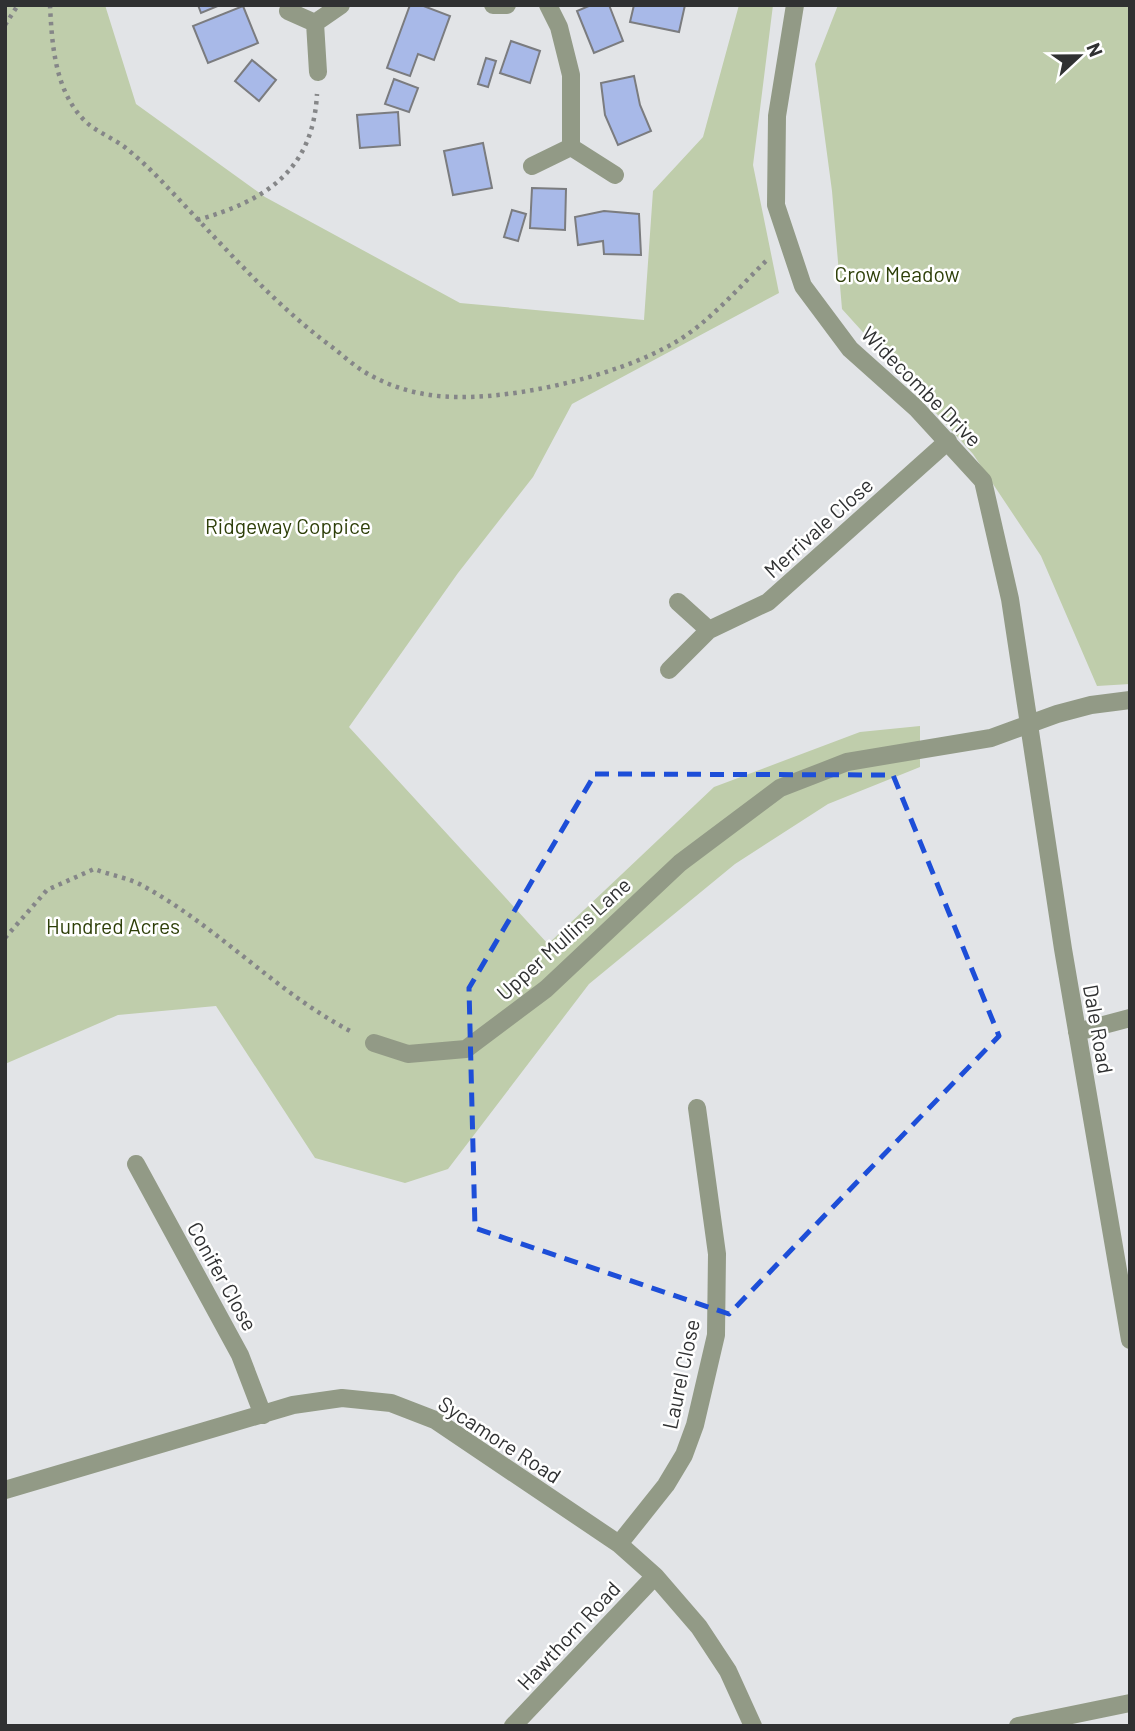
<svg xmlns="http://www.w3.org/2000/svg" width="1135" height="1731" viewBox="0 0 1135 1731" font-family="Barlow,sans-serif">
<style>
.green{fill:#bfcdab}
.building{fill:#a8b9e8;stroke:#7b7c7f;stroke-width:2}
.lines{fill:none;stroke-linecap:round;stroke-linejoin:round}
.path{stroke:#858688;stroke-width:4.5;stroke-dasharray:3.5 5;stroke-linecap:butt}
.street{stroke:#929a86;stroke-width:18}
.marked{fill:none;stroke:#1d4ed8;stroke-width:5;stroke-dasharray:14 9;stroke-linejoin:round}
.labels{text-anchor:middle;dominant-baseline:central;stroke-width:5;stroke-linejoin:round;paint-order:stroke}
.park-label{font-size:21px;fill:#2e3f09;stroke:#fff}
.street-label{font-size:21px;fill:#303132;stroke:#fff}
</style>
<rect width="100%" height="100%" fill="#e2e4e7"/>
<!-- green -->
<path class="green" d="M 5,5 L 105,5 L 136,104 L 265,197 L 460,303 L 644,320 L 653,191 L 703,137 L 739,5 L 773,5 L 753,165 L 779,293 L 572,404 L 533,477 L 458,573 L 349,727 L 548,944 L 714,787 L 860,732 L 920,726 L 920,767 L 828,804 L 735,864 L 589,984 L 448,1169 L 405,1183 L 315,1158 L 216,1006 L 118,1015 L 5,1064 Z
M 838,5 L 1130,5 L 1130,684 L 1097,686 L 1041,556 L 973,454 L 842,309 L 832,191 L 815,64 Z"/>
<!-- building -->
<path class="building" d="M 198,5 L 220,5 L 201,13 Z
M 410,5 L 421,5 L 450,16 L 434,60 L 418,54 L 410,76 L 387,68 Z
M 591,5 L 609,5 L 623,41 L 594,53 L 577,11 Z
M 634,5 L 685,5 L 679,32 L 630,22 Z
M 243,6 L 258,43 L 208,63 L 193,26 Z
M 511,41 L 540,51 L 530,83 L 500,73 Z
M 486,58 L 496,61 L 488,87 L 478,84 Z
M 252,60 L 276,80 L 259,101 L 235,81 Z
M 634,76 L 640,105 L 651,131 L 618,145 L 605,115 L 601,83 Z
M 394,79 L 418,88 L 409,112 L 385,104 Z
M 398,112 L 400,145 L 360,148 L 357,115 Z
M 483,143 L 492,188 L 453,195 L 444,151 Z
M 532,188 L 566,189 L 565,230 L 530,228 Z
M 512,210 L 526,214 L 518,241 L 504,237 Z
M 604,211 L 639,214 L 641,255 L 604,254 L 603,241 L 578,245 L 575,217 Z"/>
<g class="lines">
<!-- path -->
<path class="path" d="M 50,5 C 52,46 55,93 87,123 C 99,133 115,139 127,149 C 142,161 156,175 169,189 C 222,244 270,301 332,347 C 344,356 356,368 370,375 C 388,385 409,392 430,395 C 498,405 616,377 674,343 C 710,322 739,287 769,258
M 5,25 L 18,5
M 197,220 C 265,201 313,171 317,94
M 5,938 L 47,890 L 94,869 C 110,875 130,878 145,887 C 219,928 277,993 352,1032"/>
<!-- street -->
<path class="street" d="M 493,5 L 507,5
M 795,5 L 777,116 L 776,205 L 803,286 L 850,349 L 916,408 L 983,481 L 1010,599 L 1063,949 L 1130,1340
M 288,11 L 315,23 L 341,5
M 315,23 L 318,72
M 571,147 L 615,175
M 532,166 L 571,147 L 571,75 L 559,27 L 548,5
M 678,602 L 709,630
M 669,670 L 709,630 L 768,602 L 948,441
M 1077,1032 L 1130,1018
M 374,1043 L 408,1054 L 466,1049 L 546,989 L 680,863 L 780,788 L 847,762 L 991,738 L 1057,714 L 1091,705 L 1130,700
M 136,1164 L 240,1355 L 263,1415
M 5,1490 L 293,1405 L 342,1398 L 391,1403 L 435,1420 L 619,1544 L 655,1576 L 699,1627 L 728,1671 L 753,1726
M 619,1544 L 666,1485 L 684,1455 L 695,1425 L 716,1335 L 717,1254 L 697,1108
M 513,1726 L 655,1576
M 1018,1726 L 1130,1703"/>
</g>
<!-- marked area -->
<path class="marked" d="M 595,774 L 893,775 L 999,1036 L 729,1314 L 475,1228 L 469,988 Z"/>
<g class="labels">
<!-- park labels -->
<g class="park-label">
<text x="897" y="273">Crow Meadow</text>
<text x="288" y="525">Ridgeway Coppice</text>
<text x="113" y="925">Hundred Acres</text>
</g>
<!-- street labels -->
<g class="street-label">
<text transform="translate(922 386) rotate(45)">Widecombe Drive</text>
<text transform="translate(818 527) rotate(-42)">Merrivale Close</text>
<text transform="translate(563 938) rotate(-42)">Upper Mullins Lane</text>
<text transform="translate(1099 1029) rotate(80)">Dale Road</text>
<text transform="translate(223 1276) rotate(61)">Conifer Close</text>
<text transform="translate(680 1374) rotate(-78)">Laurel Close</text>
<text transform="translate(500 1439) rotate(33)">Sycamore Road</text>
<text transform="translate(568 1635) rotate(-47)">Hawthorn Road</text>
</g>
</g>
<!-- border -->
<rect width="1135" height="1731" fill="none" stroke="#303132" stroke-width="14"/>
<!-- north arrow -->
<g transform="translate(1079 56) rotate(68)" stroke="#ffffff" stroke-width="5" paint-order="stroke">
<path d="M0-5L12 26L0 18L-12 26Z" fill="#303132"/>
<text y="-10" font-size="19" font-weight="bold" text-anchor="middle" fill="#303132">N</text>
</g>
</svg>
